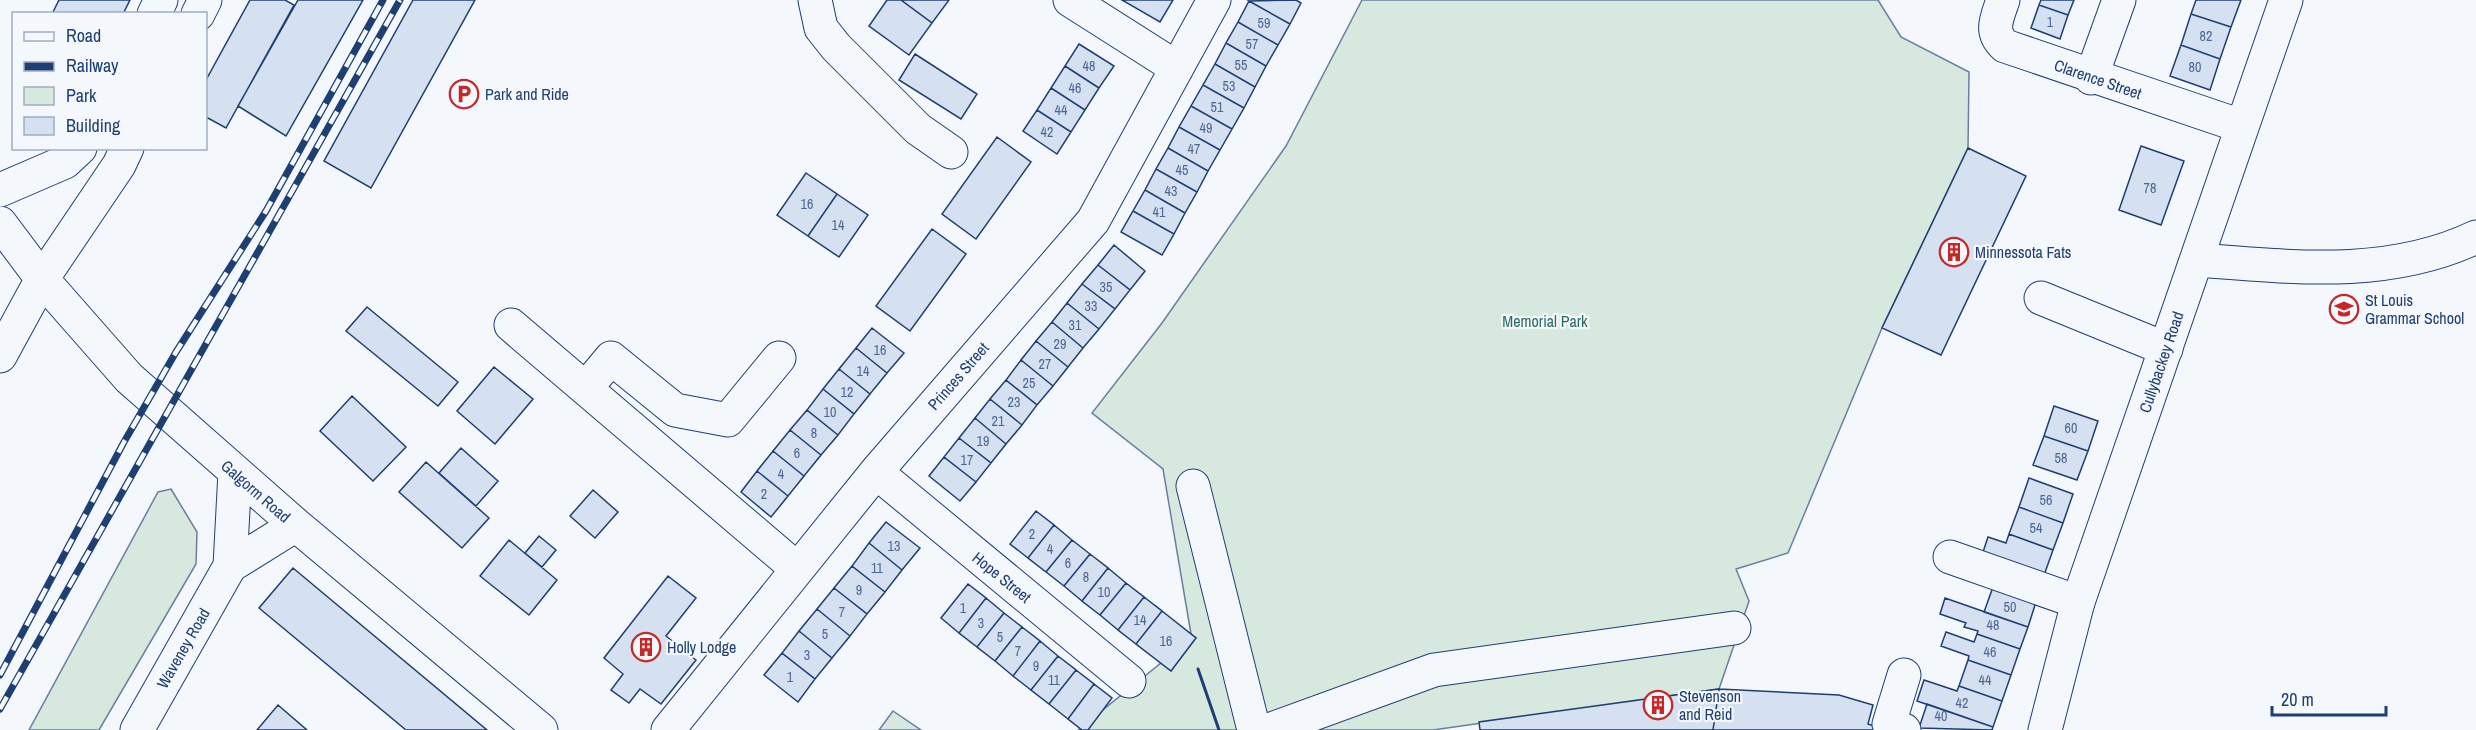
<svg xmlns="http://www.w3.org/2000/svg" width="2476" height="730" viewBox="0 0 2476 730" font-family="'Archivo Narrow',sans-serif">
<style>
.green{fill:#d7e8df;stroke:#687fa3;stroke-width:1.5}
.building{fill:#d5e0f0;stroke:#1d3f73;stroke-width:1.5}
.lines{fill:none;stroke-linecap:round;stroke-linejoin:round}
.minor-casing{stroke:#1d3f73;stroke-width:35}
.major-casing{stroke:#1d3f73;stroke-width:35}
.minor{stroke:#f4f7fb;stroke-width:33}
.major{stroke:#f4f7fb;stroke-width:33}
.rail-casing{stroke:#1d3f73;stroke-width:7}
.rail{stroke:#f4f7fb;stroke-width:4.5;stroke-dasharray:14;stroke-linecap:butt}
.wall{stroke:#1d3f73;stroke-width:3}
.labels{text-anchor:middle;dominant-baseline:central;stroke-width:4.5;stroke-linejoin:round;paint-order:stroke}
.number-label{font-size:14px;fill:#4b6792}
.street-label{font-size:16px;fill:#1d3f73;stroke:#f4f7fb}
.poi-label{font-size:16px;fill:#1d3f73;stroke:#f4f7fb;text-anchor:start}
.park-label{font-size:16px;fill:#2c6c60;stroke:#f4f7fb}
</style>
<rect width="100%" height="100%" fill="#f4f7fb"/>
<!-- green -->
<path class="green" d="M 1362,0 L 1878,0 L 1901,37 L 1969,72 L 1968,148 L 1882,328 L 1788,553 L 1736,569 L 1749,601 L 1719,689 L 1433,730 L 1078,730 L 1161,663 L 1171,671 L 1196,638 L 1191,634 L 1163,469 L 1092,413 L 1162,323 L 1286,146 Z
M 171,489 L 197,532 L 196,564 L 99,730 L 29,730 L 158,492 Z
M 893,711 L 921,730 L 879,730 Z"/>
<!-- building -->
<path class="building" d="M 59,0 L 130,0 L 123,14 L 52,14 Z
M 250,0 L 285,0 L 294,5 L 226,128 L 206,117 L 206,80 Z
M 298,0 L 363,0 L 286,136 L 238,106 Z
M 413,0 L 475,0 L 371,188 L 324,161 Z
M 887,0 L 901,0 L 932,23 L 909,55 L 869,26 Z
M 901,0 L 949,0 L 932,23 Z
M 1122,0 L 1173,0 L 1160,22 Z
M 1296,0 L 1301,3 L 1290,24 L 1249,1 Z
M 2041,0 L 2074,0 L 2068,15 L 2039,5 Z
M 2196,0 L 2241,0 L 2231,27 L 2191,14 Z
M 1249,1 L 1290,24 L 1278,45 L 1238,22 Z
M 2039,5 L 2068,15 L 2060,39 L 2031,28 Z
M 2191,14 L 2231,27 L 2220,59 L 2181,45 Z
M 1238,22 L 1278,45 L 1266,66 L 1226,43 Z
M 1226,43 L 1266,66 L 1255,87 L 1215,64 Z
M 1079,44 L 1114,66 L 1099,88 L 1065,66 Z
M 2181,45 L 2220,59 L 2210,90 L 2170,76 Z
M 915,54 L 977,94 L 961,119 L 899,80 Z
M 1215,64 L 1255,87 L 1244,108 L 1203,85 Z
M 1065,66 L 1099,88 L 1085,110 L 1051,88 Z
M 1203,85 L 1244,108 L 1232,129 L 1191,106 Z
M 1051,88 L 1085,110 L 1071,132 L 1037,110 Z
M 1191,106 L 1232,129 L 1220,150 L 1179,127 Z
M 1037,110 L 1071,132 L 1057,154 L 1023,131 Z
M 1179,127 L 1220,150 L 1208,171 L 1168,148 Z
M 997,137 L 1031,162 L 976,239 L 942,214 Z
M 2141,146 L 2184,161 L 2161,225 L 2119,210 Z
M 1168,148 L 1208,171 L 1197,192 L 1156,169 Z
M 1968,148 L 2026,176 L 1941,355 L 1882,328 Z
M 1156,169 L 1197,192 L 1185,213 L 1145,190 Z
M 806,173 L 837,194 L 808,236 L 777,215 Z
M 1145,190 L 1185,213 L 1174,234 L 1133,211 Z
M 837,194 L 868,215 L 839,257 L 808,236 Z
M 1133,211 L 1174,234 L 1162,255 L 1121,232 Z
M 932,229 L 966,254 L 910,331 L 876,306 Z
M 1114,245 L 1145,271 L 1130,290 L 1098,265 Z
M 1098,265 L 1130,290 L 1115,309 L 1082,284 Z
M 1082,284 L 1115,309 L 1099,329 L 1067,303 Z
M 1067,303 L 1099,329 L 1083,348 L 1052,322 Z
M 367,307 L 458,382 L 438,406 L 346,331 Z
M 1052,322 L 1083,348 L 1068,367 L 1036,341 Z
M 872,328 L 904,353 L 887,373 L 856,348 Z
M 1036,341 L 1068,367 L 1053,386 L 1021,360 Z
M 856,348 L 887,373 L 870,394 L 839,369 Z
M 1021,360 L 1053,386 L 1037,405 L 1006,380 Z
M 494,367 L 533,399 L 495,444 L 457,411 Z
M 839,369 L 870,394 L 854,414 L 823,389 Z
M 1006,380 L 1037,405 L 1022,425 L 990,399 Z
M 823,389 L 854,414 L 838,435 L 807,410 Z
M 352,396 L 406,447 L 373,481 L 320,431 Z
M 990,399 L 1022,425 L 1006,444 L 975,418 Z
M 2054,406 L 2098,421 L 2088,451 L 2044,436 Z
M 807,410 L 838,435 L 821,455 L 790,430 Z
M 975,418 L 1006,444 L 991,463 L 959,438 Z
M 790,430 L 821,455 L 804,476 L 773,451 Z
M 2044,436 L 2088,451 L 2077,480 L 2033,465 Z
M 959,438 L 991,463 L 976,482 L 944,457 Z
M 461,448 L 498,481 L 476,506 L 439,473 Z
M 773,451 L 804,476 L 788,496 L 757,471 Z
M 944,457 L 976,482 L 960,501 L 929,476 Z
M 426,462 L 489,518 L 462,548 L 399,492 Z
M 757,471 L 788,496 L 771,517 L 741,492 Z
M 2029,478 L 2073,494 L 2063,523 L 2019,507 Z
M 593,490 L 618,512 L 595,538 L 570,516 Z
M 2019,507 L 2063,523 L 2053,550 L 2009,534 Z
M 1036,511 L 1054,525 L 1028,558 L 1010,544 Z
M 886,522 L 920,548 L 902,570 L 869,543 Z
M 1054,525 L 1072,540 L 1046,572 L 1028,558 Z
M 2009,534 L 2053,550 L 2043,578 L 1982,555 L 1988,537 L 2006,543 Z
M 539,536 L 556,550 L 542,567 L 525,553 Z
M 509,540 L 557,580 L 529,615 L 480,576 Z
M 1072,540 L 1090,554 L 1064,586 L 1046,572 Z
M 869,543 L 902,570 L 885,592 L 852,566 Z
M 1090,554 L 1108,568 L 1082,601 L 1064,586 Z
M 852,566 L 885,592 L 867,614 L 834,588 Z
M 293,568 L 487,730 L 406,730 L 259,608 Z
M 1108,568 L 1126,583 L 1100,615 L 1082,601 Z
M 668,576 L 696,598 L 666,636 L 696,660 L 661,704 L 640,689 L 629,703 L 611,690 L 623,674 L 604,658 Z
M 1126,583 L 1144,597 L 1118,630 L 1100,615 Z
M 968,584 L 986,598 L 959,633 L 941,618 Z
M 1993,587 L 2036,602 L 2028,627 L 1984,612 Z
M 834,588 L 867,614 L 850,636 L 817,609 Z
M 1144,597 L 1162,611 L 1136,644 L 1118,630 Z
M 986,598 L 1004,613 L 977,647 L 959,633 Z
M 1945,598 L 2028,627 L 2020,649 L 1977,634 L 1978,631 L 1964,627 L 1966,623 L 1940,614 Z
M 817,609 L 850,636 L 832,658 L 799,631 Z
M 1162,611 L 1196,638 L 1171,671 L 1136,644 Z
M 1004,613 L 1022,627 L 995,661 L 977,647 Z
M 1022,627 L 1040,641 L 1013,676 L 995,661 Z
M 799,631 L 832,658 L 815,679 L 782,653 Z
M 1946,632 L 1974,642 L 1977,634 L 2020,649 L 2011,675 L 1968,660 L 1969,656 L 1941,646 Z
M 1040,641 L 1058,656 L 1031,690 L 1013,676 Z
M 782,653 L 815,679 L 798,702 L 764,675 Z
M 1058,656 L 1076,670 L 1049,704 L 1031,690 Z
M 1968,660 L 2011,675 L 2002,701 L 1959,686 Z
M 1076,670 L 1094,684 L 1068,719 L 1049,704 Z
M 1924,680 L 1957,691 L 1959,686 L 2002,701 L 1993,727 L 1917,701 Z
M 1094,684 L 1112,698 L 1088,730 L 1082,730 L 1068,719 Z
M 1719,689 L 1839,695 L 1873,705 L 1868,724 L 1886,730 L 1713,730 Z
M 1719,689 L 1713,730 L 1480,730 L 1479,722 Z
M 1927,704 L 1993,727 L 1992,730 L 1919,728 Z
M 278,705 L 307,730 L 257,730 Z"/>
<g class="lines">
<!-- minor casing -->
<g class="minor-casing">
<path id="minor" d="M 815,0 L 821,28 L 836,47 L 918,129 L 951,152
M 1070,0 L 1177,68
M 2003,0 C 1997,18 1989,32 2005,46 L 2241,126
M 154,14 L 161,0
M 198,14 L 205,0
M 2091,78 L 2119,0
M 0,190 L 65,162 L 80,148
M 2197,260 C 2291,267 2388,279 2476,237
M 2041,298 L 2166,349
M 511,325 L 796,568
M 0,356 L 42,279 L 119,165 L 127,148
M 586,388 L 611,358 L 675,410 L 728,420 L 779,358
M 876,472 L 1129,681
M 1193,486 L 1254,730
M 1950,557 L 2078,602
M 668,730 L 876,472 L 1093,221 L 1214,0
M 1269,730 L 1434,670 L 1734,628
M 1904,730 L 1889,724 L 1904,675"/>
</g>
<!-- major casing -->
<g class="major-casing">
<path id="major" d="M 0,223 L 42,279 L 129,378 L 296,525 L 541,730
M 230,566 L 235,472
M 137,730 L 230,566 L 296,525
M 2045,730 L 2078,602 L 2286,0"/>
</g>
<!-- minor -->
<use href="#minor" class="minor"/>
<!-- major -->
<use href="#major" class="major"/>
<!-- rail casing -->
<g class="rail-casing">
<path id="rail" d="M 0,675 L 124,442 L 176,352 L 266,211 L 383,0
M 0,709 L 400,0"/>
</g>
<!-- rail -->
<use href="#rail" class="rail"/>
<!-- wall -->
<path class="wall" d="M 1198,669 L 1219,730"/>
</g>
<!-- icons -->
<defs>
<g id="parking-ring" transform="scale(1.5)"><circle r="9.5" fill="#f4f7fb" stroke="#c62828" stroke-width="1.5"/><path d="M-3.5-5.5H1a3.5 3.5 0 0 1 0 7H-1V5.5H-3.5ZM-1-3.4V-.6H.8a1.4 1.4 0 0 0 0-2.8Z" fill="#c62828"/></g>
<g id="building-ring" transform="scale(1.5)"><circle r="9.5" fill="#f4f7fb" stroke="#c62828" stroke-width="1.5"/><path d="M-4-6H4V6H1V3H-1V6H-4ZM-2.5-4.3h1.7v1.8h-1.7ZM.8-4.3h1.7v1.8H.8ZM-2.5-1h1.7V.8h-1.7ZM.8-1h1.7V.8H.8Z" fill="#c62828"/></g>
<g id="school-ring" transform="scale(1.5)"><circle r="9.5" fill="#f4f7fb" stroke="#c62828" stroke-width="1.5"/><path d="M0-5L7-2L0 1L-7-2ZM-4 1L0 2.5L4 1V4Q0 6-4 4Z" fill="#c62828"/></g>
</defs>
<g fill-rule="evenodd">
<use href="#parking-ring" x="464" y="94"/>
<use href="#building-ring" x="1954" y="252"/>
<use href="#school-ring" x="2344" y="309"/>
<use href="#building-ring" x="646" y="647"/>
<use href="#building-ring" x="1658" y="705"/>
</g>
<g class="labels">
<!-- number labels -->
<g class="number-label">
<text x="2050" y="22">1</text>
<text x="1264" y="23">59</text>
<text x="2206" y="36">82</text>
<text x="1252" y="44">57</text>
<text x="1241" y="65">55</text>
<text x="1089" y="66">48</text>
<text x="2195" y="67">80</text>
<text x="1229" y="86">53</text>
<text x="1075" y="88">46</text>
<text x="1217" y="107">51</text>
<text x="1061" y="110">44</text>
<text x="1206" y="128">49</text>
<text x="1047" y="132">42</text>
<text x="1194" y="149">47</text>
<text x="1182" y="170">45</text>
<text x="2150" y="188">78</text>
<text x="1171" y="191">43</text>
<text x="807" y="204">16</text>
<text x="1159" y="212">41</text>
<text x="838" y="225">14</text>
<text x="1106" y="287">35</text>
<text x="1091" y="306">33</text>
<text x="1075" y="325">31</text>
<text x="1060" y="344">29</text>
<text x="880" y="350">16</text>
<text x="1045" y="364">27</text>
<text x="863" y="371">14</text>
<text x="1029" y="383">25</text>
<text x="847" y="392">12</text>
<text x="1014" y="402">23</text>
<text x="830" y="412">10</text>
<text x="998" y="421">21</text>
<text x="2071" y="428">60</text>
<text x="814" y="433">8</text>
<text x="983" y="441">19</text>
<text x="797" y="453">6</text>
<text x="2061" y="458">58</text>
<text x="967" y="460">17</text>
<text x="781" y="474">4</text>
<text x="764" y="494">2</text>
<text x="2046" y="500">56</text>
<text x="2036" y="528">54</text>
<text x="1032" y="534">2</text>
<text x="894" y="546">13</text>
<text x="1050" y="549">4</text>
<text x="1068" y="563">6</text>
<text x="877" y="568">11</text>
<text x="1086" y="577">8</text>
<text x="859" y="590">9</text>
<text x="1104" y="592">10</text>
<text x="2010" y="607">50</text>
<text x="963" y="608">1</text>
<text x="842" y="612">7</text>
<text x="1140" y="620">14</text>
<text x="981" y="623">3</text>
<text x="1993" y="625">48</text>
<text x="825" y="634">5</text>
<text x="1000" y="637">5</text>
<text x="1166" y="641">16</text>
<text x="1018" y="651">7</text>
<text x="1990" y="652">46</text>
<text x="807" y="655">3</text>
<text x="1036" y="666">9</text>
<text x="790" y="677">1</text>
<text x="1054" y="680">11</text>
<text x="1985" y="680">44</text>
<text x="1962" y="703">42</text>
<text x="1941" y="716">40</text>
</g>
<!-- street labels -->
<g class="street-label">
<text transform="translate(2098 79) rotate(19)">Clarence Street</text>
<text transform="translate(2161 362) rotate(-71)">Cullybackey Road</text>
<text transform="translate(958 376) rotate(-49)">Princes Street</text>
<text transform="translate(256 491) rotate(41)">Galgorm Road</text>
<text transform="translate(1002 577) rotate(39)">Hope Street</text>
<text transform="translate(183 648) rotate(-60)">Waveney Road</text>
</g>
<!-- poi labels -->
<g class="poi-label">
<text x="485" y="94">Park and Ride</text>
<text x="1975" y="252">Minnessota Fats</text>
<text x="2365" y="300">St Louis<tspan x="2365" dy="18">Grammar School</tspan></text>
<text x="667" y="647">Holly Lodge</text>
<text x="1679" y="696">Stevenson<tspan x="1679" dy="18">and Reid</tspan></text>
</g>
<!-- park labels -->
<g class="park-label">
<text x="1545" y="321">Memorial Park</text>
</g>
</g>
<!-- legend -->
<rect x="12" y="12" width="195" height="138" fill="#f4f7fb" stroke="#9eadc5" stroke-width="1.5"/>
<rect x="24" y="32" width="30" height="9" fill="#f4f7fb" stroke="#9eadc5" stroke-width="1.5"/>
<text x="66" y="42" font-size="18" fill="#1d3f73">Road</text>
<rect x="24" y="62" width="30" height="9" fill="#1d3f73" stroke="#9eadc5" stroke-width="1.5"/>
<text x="66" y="72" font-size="18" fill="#1d3f73">Railway</text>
<rect x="24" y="87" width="30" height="18" fill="#d7e8df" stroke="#9eadc5" stroke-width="1.5"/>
<text x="66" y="102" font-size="18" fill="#1d3f73">Park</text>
<rect x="24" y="117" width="30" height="18" fill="#d5e0f0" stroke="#9eadc5" stroke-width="1.5"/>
<text x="66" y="132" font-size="18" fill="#1d3f73">Building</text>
<!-- scale -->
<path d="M2272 706v9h114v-9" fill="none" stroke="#1d3f73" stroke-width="3"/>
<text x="2281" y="706" font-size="18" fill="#1d3f73" stroke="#f4f7fb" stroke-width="4.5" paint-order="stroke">20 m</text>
</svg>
